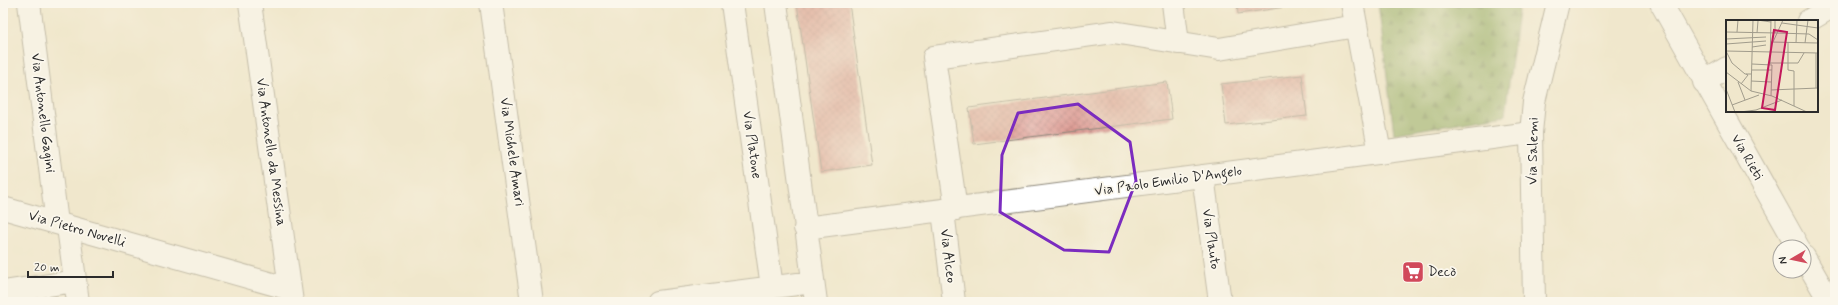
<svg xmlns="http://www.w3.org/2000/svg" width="1838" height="305" viewBox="0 0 1838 305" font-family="Mynerve,sans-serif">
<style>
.forest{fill:url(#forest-firs);stroke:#586842}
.building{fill:url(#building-cross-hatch)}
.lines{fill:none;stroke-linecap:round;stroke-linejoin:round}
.minor-casing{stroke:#8e897c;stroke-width:24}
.minor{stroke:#fff;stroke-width:22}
.marked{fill:none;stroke:#7b2cbf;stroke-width:3;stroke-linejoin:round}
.labels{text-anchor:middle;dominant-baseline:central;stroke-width:3.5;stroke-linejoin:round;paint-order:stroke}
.street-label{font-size:14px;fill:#2b2b2b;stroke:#fbf7ec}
.poi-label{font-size:14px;fill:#2b2b2b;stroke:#fbf7ec;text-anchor:start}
.inset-road{fill:none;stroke:#a19c8c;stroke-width:1}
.view{fill:#c2185b;fill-opacity:0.15;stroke:#c2185b;stroke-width:2}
.inset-edge{fill:none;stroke:#2b2b2b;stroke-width:2}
</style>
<defs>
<pattern id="forest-firs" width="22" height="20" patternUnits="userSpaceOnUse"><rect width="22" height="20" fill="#86a559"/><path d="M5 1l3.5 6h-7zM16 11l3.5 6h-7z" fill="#6e874a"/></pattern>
<pattern id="building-cross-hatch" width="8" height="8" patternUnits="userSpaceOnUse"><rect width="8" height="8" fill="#d98f88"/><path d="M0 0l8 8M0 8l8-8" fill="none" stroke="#b0756f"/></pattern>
</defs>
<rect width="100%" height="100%" fill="#fbf7ec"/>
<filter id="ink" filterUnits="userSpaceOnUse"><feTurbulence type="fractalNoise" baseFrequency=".025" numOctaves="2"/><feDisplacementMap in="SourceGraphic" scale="8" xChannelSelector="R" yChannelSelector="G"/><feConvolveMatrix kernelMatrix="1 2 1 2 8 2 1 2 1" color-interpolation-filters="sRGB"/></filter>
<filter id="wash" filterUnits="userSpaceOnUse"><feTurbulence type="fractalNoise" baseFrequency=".012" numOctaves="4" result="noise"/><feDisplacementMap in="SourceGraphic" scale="16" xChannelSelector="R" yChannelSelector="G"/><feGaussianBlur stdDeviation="0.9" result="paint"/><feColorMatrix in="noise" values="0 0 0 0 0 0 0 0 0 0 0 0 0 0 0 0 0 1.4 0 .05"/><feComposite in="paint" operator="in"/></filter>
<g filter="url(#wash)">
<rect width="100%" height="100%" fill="#f0e7cc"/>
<!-- forest -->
<path class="forest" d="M 1378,3 L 1519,3 L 1505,115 L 1394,134 Z"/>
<g id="blocks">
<!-- building -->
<path class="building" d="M 797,3 L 849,3 L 872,165 L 821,172 Z
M 1237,3 L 1285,3 L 1286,7 L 1238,14 Z
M 1302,75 L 1307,116 L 1226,125 L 1221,84 Z
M 1167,82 L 1172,119 L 974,144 L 969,108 Z"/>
</g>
</g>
<g filter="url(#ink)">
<use href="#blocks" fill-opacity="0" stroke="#8e897c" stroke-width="1"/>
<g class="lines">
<!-- minor casing -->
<g class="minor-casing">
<path id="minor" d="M 29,3 L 57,223
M 250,3 L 292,302
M 491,3 L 532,302
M 732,3 L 772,287
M 776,3 L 816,302
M 1173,3 L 1178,43
M 1352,3 L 1380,153
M 1661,3 L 1798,247
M 1808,21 L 1835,5
M 1704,82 L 1727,68
M 1203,176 L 1220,302
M 3,208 L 290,289
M 956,209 L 934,57 L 1113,32 L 1219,49 L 1356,26
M 943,211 L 954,302
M 68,227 L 78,302
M 805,228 L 1531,133
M 1804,257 L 1830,302
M 3,292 L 75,281
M 658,302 L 813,282
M 1534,302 L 1531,133 L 1534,102 L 1558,3"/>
</g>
<!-- minor -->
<use href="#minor" class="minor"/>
</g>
</g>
<!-- marked area -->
<path d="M0 0H1838V305H0ZM 1078,104 L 1130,142 L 1136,181 L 1109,252 L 1064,250 L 1000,212 L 1002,155 L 1018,113 Z" fill="#f0e7cc" fill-opacity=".55" fill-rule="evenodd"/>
<path class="marked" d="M 1078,104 L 1130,142 L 1136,181 L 1109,252 L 1064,250 L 1000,212 L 1002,155 L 1018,113 Z"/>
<!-- icons -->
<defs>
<g id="supermarket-square" transform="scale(1.15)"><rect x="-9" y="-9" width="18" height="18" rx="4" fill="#d1495b" stroke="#fbf7ec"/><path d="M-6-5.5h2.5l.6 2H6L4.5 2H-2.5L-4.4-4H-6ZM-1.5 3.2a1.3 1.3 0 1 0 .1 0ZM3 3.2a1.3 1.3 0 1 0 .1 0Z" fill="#fff"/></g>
</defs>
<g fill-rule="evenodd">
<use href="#supermarket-square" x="1413" y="272"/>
</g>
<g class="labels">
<!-- street labels -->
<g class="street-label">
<text transform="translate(43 113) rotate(83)">Via Antonello Gagini</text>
<text transform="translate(752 145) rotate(82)">Via Platone</text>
<text transform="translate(1533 151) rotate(-89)">Via Salemi</text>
<text transform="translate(271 152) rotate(82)">Via Antonello da Messina</text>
<text transform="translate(512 152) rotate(82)">Via Michele Amari</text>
<text transform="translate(1747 157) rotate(60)">Via Rieti</text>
<text transform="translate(1168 181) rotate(-8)">Via Paolo Emilio D'Angelo</text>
<text transform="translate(77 229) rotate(16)">Via Pietro Novelli</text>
<text transform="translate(1211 239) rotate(82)">Via Plauto</text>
<text transform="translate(948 256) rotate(83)">Via Alceo</text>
</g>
<!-- poi labels -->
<g class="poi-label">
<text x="1428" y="272">Decò</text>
</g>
</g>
<!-- overview -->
<g transform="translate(1726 20)">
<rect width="92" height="92" fill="#f0e7cc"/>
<path class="inset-road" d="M 31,0 L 45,2M 56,3 L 92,8M 0,12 L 51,13M 11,12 L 12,0M 31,13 L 32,1M 49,13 L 49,0M 51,13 L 83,14 L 92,20M 0,19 L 40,17M 44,22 L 92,23M 47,22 L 57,0M 62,22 L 62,50 L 68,51 L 68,86M 70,23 L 71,0M 79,23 L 82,0M 0,24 L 40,21M 26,27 L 40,25M 0,31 L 92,33M 0,31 L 6,43 L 19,54 L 25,54M 44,43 L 72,43 L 78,33M 26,44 L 46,45 L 45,76M 44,44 L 45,0M 26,50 L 46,50M 0,52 L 25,71 L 46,76 L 81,92M 25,61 L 45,62M 12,62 L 19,80M 15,64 L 22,55 L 20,54M 90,68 L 90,33M 0,69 L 9,92M 45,70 L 92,68M 25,71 L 27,0M 6,85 L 33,75M 14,92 L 30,90 L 56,80"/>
<path class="view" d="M 48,10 L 61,12 L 49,90 L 36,88 Z"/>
<rect width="92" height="92" class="inset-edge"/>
</g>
<!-- margin -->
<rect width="1838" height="305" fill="none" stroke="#fbf7ec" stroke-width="16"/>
<!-- north arrow -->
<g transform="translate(1792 259) rotate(261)"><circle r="19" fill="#fbf7ec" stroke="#a8a59f"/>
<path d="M0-3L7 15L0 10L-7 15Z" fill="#d1495b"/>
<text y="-6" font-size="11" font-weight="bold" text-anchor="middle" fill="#2b2b2b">N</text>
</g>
<!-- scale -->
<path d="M28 271v6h85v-6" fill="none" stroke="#2b2b2b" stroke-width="2"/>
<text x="34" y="271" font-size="12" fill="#2b2b2b" stroke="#fbf7ec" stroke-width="3" paint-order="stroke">20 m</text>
</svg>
